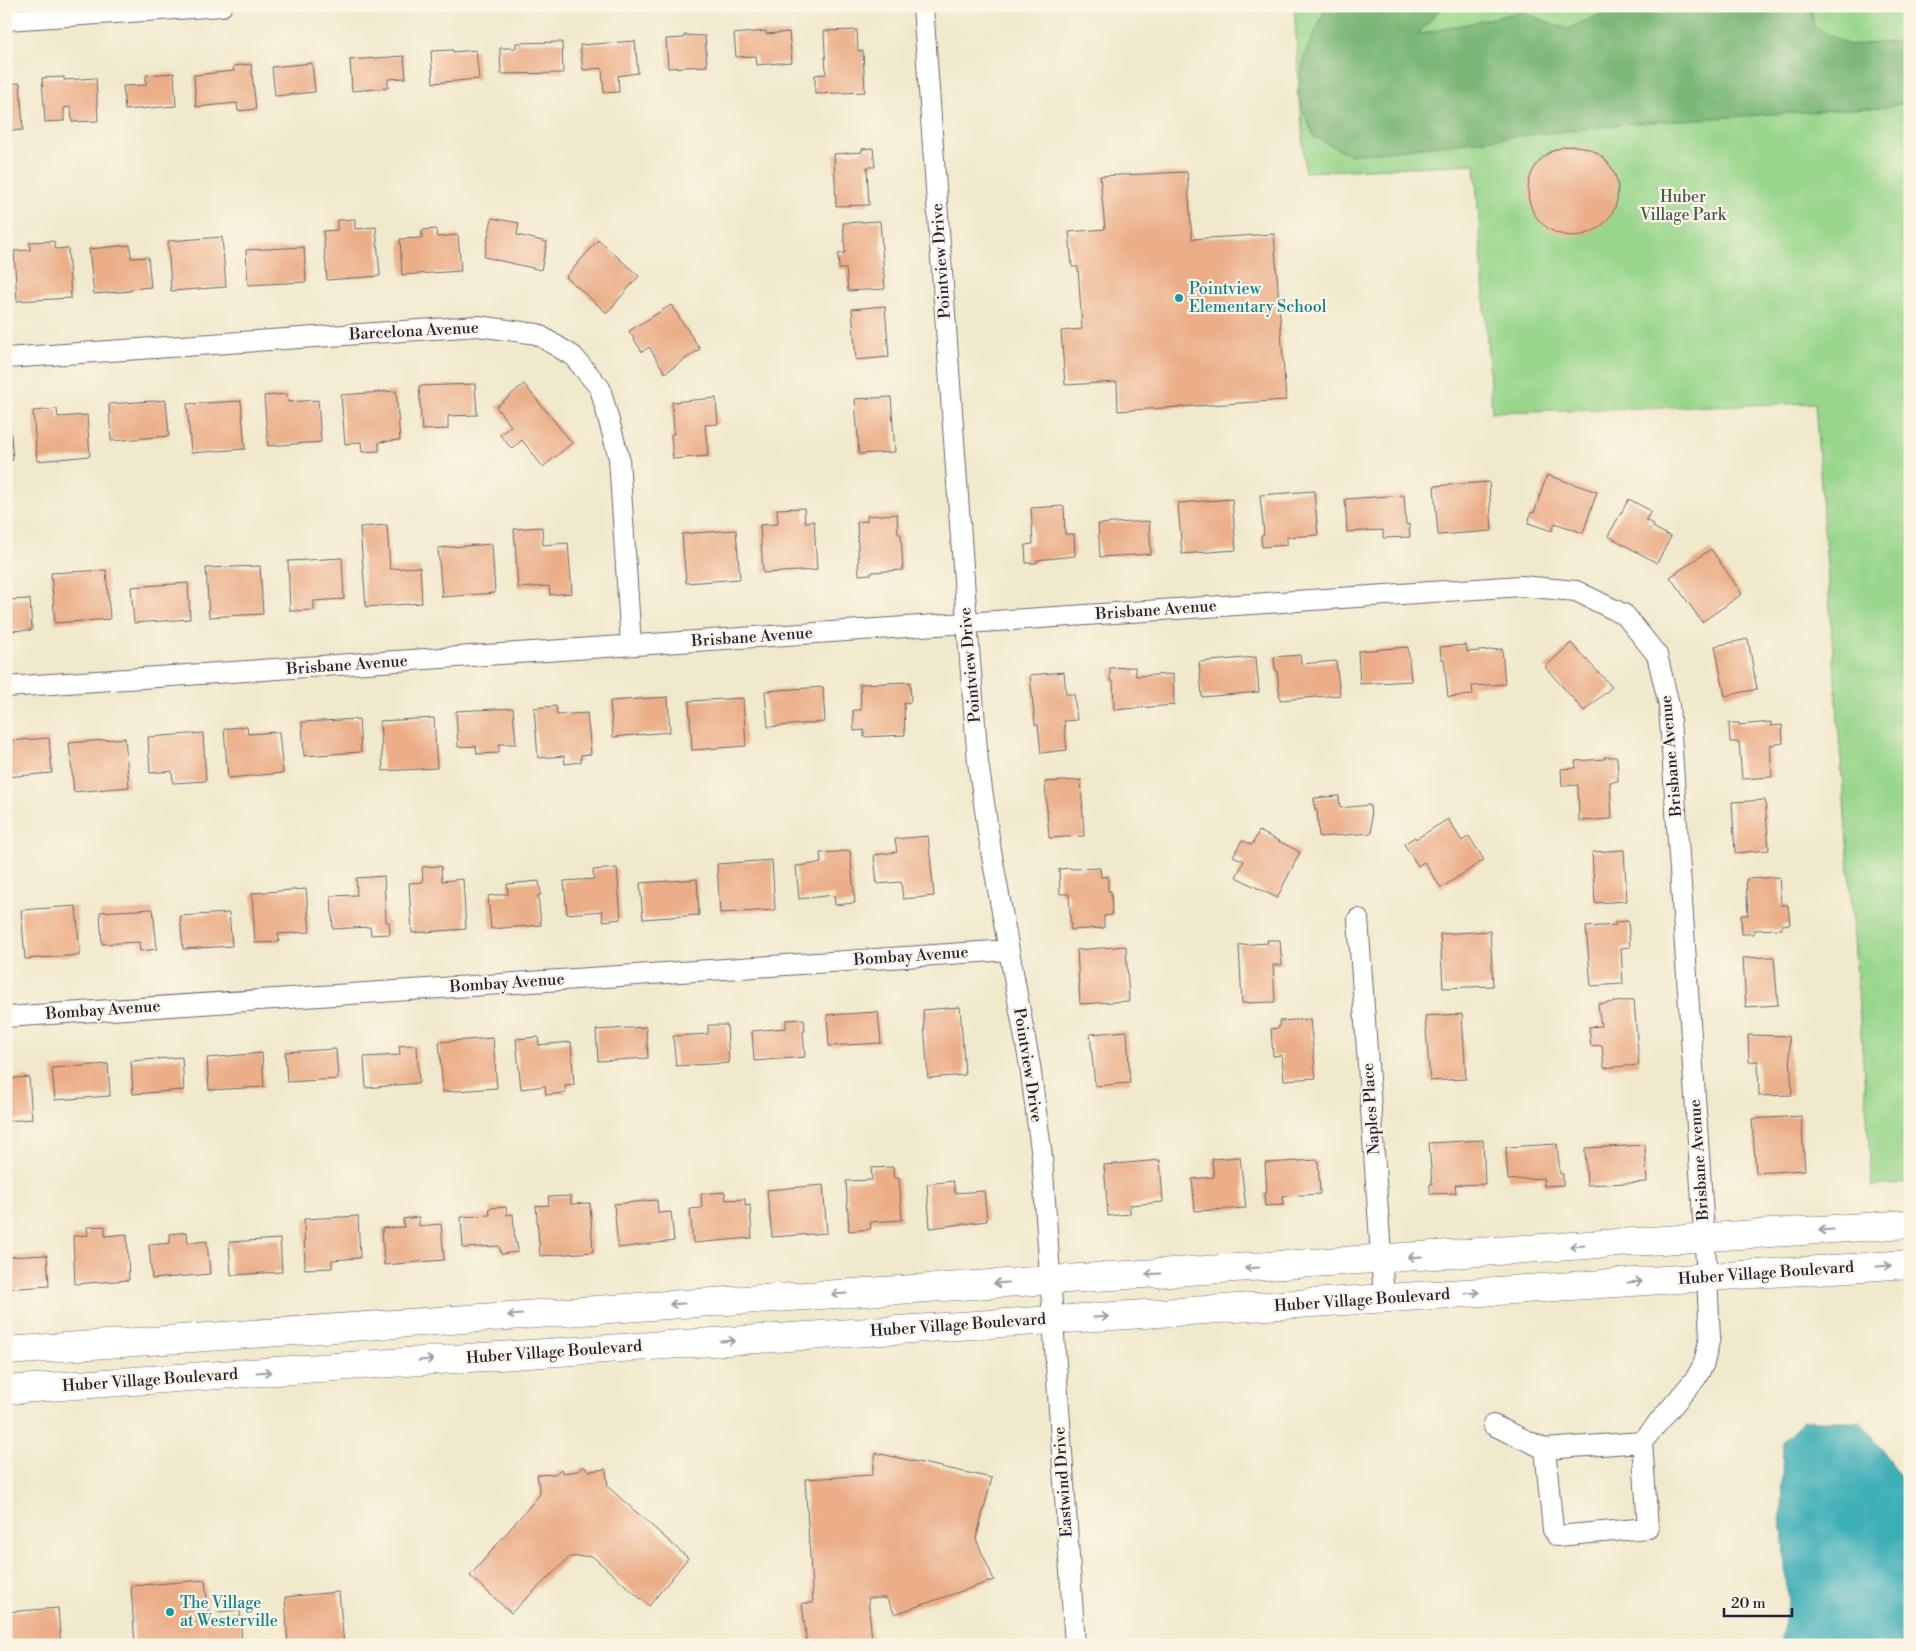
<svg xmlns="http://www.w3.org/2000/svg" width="1916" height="1651" viewBox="0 0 1916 1651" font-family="'Libre Bodoni',serif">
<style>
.green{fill:#98d68b;stroke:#5d7c63}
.forest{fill:#7ab777;stroke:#4e6c59}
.water{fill:#3eafb7;stroke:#306879}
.building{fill:#ebae88}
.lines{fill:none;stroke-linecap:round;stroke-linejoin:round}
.street-casing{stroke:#6a686e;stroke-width:22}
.secondary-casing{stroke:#6a686e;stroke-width:29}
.street{stroke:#fff;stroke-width:20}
.secondary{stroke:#fff;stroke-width:28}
.oneway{stroke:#9c9ca7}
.culture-dot{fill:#0f9aa8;stroke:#fcf5e5;stroke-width:2}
.labels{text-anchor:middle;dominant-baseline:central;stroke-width:4.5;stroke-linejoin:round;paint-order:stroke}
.park-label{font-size:16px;fill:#455853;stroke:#fcf5e5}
.street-label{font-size:16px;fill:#22223b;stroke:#fcf5e5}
.culture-label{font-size:16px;fill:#0d838f;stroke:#fcf5e5;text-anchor:start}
</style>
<rect width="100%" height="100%" fill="#fcf5e5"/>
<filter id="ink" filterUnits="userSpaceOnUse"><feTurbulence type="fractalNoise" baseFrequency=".02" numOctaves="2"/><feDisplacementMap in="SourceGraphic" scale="10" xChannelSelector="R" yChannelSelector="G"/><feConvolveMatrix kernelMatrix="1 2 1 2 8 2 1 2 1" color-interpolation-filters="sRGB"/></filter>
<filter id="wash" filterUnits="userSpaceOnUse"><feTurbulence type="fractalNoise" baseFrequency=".0096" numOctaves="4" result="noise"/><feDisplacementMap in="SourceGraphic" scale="20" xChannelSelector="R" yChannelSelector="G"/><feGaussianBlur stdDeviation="1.12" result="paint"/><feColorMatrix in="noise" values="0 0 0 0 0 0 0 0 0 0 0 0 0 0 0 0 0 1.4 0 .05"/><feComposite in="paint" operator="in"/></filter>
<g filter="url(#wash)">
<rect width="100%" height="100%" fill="#f1e9cc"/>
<!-- green -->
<path class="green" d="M 1294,6 L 1910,6 L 1910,1183 L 1872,1186 L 1815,403 L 1492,412 L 1475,164 L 1305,172 Z"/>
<!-- forest -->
<path class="forest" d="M 1327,6 L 1443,6 L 1417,35 L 1521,12 L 1567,29 L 1606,12 L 1609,6 L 1811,6 L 1814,27 L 1849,45 L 1910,41 L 1910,102 L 1883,107 L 1636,123 L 1351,155 L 1314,137 L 1297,93 L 1306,52 Z"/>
<!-- water -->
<path class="water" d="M 1804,1421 L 1860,1421 L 1898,1472 L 1910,1502 L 1910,1645 L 1780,1645 L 1788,1604 L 1781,1515 L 1783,1441 Z"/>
<g id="blocks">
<!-- building -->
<path class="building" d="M 857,30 L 858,51 L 863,51 L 865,92 L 815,94 L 815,75 L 826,74 L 824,31 Z
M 766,31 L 766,34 L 789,32 L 792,62 L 757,65 L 756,56 L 736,57 L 734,34 Z
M 684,35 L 705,36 L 707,66 L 668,68 L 666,39 L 684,38 Z
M 635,41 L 638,73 L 618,76 L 619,92 L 604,93 L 602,68 L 583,70 L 580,45 Z
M 562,42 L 563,73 L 501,74 L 500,48 L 516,48 L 516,43 Z
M 453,50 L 453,52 L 476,50 L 479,79 L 433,83 L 431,51 Z
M 404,56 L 406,78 L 388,79 L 388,88 L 352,91 L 350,60 Z
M 312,63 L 315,92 L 275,96 L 272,67 Z
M 251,64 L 256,109 L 238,111 L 237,103 L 196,107 L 194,75 L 234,71 L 233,66 Z
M 174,73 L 176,106 L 125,110 L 123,86 L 146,85 L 146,75 Z
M 64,77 L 64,80 L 96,78 L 98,121 L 72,122 L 71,107 L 64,108 L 64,121 L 45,122 L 42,78 Z
M 20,83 L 23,130 L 6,131 L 6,84 Z
M1528 191a45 45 0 1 1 90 0a45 45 0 1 1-90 0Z
M 873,148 L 875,167 L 867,167 L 869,205 L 836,206 L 834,154 L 862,152 L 862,149 Z
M 1187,172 L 1192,239 L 1274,234 L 1286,400 L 1118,411 L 1117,382 L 1065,385 L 1061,331 L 1082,329 L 1078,267 L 1072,267 L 1069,232 L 1105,229 L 1100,176 Z
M 492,218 L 519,223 L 517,235 L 547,242 L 541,270 L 484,257 Z
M 355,219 L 355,229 L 376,227 L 380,276 L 327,280 L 323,231 L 337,230 L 337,220 Z
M 880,221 L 885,289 L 848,291 L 846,269 L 839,269 L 838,254 L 845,253 L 843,223 Z
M 436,229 L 437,237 L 458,235 L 461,271 L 402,275 L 400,239 L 422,238 L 422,230 Z
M 222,237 L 226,287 L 171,291 L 168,241 Z
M 598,240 L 639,276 L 607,313 L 566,277 Z
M 54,241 L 55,249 L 68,248 L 71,298 L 17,301 L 14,251 L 30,250 L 30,242 Z
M 130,245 L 131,258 L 148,257 L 151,287 L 131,289 L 131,291 L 94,294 L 89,249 Z
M 304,247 L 306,282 L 248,285 L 246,250 Z
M 671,305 L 700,349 L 665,373 L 649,347 L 642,352 L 629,331 Z
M 885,306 L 889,357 L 856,360 L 852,309 Z
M 475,384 L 477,415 L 448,416 L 448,429 L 422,430 L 419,386 Z
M 524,384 L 572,443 L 543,467 L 522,440 L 512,449 L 500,435 L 511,426 L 496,407 Z
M 396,391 L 400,440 L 379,442 L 379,451 L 362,452 L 361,442 L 345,444 L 341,395 Z
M 287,394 L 288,402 L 318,400 L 321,442 L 268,446 L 264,396 Z
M 891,397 L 895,452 L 859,454 L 855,399 Z
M 716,398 L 718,424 L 705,425 L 708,456 L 673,459 L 671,434 L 674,434 L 672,402 Z
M 166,400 L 169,436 L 111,441 L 109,404 Z
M 241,401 L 245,449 L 191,453 L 187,404 Z
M 57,409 L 58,417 L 87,415 L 90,456 L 37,461 L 33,411 Z
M 6,411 L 9,411 L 13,460 L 6,461 Z
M 1547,475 L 1597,492 L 1583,533 L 1555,523 L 1552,531 L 1528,523 L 1531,512 L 1534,513 Z
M 1489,482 L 1492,531 L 1438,535 L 1434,486 Z
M 1314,491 L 1318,535 L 1287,537 L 1287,545 L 1262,547 L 1261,536 L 1264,535 L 1260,495 Z
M 1404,495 L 1406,525 L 1409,524 L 1410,537 L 1383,538 L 1383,530 L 1347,532 L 1345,499 Z
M 1232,499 L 1236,550 L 1182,554 L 1178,503 Z
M 1629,499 L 1651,511 L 1646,520 L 1654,525 L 1653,527 L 1671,537 L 1657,563 L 1608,536 Z
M 1064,506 L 1065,534 L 1074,534 L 1075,556 L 1037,560 L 1037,563 L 1026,563 L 1025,545 L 1033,544 L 1031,508 Z
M 804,508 L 805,522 L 814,521 L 817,570 L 763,573 L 760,525 L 778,524 L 777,509 Z
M 897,514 L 898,534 L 901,534 L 903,570 L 872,572 L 872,574 L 859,575 L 857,522 L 867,521 L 867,516 Z
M 1149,521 L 1151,554 L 1100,557 L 1098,524 Z
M 387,525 L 390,569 L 420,567 L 422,603 L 366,607 L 360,527 Z
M 542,527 L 543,545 L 568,543 L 572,593 L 550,595 L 549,586 L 518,588 L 514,529 Z
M 736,530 L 740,579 L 686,583 L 682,534 Z
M 492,544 L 495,593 L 442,597 L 438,548 Z
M 1711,549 L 1742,594 L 1702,622 L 1670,577 Z
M 342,558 L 344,599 L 314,601 L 314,610 L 290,611 L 288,561 Z
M 260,566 L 263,614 L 209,617 L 206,568 Z
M 106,570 L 110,619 L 55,623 L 51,573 Z
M 188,583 L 190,619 L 134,623 L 131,587 Z
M 30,599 L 32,630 L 6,631 L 6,600 Z
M 1748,639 L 1757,689 L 1725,696 L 1715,646 Z
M 1571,643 L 1612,687 L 1584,711 L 1545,667 Z
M 1466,645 L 1467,652 L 1502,649 L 1505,684 L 1472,686 L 1473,695 L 1448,697 L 1444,659 L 1441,659 L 1440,647 Z
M 1408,647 L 1411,681 L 1360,684 L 1358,651 Z
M 1300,655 L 1301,664 L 1336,661 L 1340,695 L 1280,700 L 1277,670 L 1275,670 L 1274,657 Z
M 1256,657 L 1259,692 L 1202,697 L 1199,662 Z
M 1135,667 L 1136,676 L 1173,674 L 1174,705 L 1114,710 L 1113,681 L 1110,681 L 1110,668 Z
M 1064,672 L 1066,694 L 1074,694 L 1077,720 L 1064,721 L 1067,750 L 1041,753 L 1038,725 L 1035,725 L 1030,675 Z
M 910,682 L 911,702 L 904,703 L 905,735 L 864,737 L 864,730 L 854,731 L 853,710 L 861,710 L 860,684 Z
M 823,687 L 825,722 L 768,727 L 765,691 Z
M 668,697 L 670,732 L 613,737 L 610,701 Z
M 743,698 L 746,746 L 692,750 L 689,701 Z
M 556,706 L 557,715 L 587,713 L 591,754 L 581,755 L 581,762 L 565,764 L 564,756 L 538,758 L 534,708 Z
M 513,708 L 516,744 L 499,744 L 499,753 L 477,754 L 476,746 L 458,747 L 456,711 Z
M 434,718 L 437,768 L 383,771 L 380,721 Z
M 359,719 L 361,752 L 304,756 L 302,722 Z
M 1771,722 L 1771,726 L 1782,725 L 1783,743 L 1770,745 L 1772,777 L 1742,779 L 1739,742 L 1730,742 L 1729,723 L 1739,723 L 1739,725 Z
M 247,726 L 248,734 L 279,732 L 283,773 L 228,778 L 224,729 Z
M 203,733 L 206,781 L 173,783 L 172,771 L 150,773 L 148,737 Z
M 49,738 L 52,773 L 6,777 L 6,741 Z
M 125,738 L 129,787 L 74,792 L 69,743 Z
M 1604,757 L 1617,757 L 1618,781 L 1610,782 L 1612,819 L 1579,821 L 1578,785 L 1562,786 L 1561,769 L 1576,768 L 1575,761 L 1605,759 Z
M 1081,780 L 1084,836 L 1049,838 L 1045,782 Z
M 1339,796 L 1340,808 L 1370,805 L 1372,833 L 1319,837 L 1317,810 L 1315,810 L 1314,798 Z
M 1765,800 L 1769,850 L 1735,853 L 1732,802 Z
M 1448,819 L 1462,841 L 1469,836 L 1484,860 L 1441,888 L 1424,862 L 1418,866 L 1404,844 L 1415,837 L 1416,839 Z
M 1259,831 L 1300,852 L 1277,898 L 1236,877 L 1244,861 L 1233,856 L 1242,840 L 1252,845 Z
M 928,836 L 934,896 L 903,899 L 901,882 L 877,884 L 874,855 L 897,852 L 895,839 Z
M 1624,850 L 1627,901 L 1595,903 L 1592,852 Z
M 850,851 L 855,903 L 835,905 L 834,895 L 799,899 L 796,866 L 821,863 L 820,853 Z
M 772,860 L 775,910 L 720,913 L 717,864 Z
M 441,866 L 442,881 L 463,879 L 466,929 L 412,933 L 409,883 L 423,882 L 422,867 Z
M 617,868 L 621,919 L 603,921 L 602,911 L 567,914 L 564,881 L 594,879 L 593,870 Z
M 1071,868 L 1071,869 L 1100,868 L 1101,877 L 1108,876 L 1108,891 L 1111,891 L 1112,915 L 1104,916 L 1104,928 L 1071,930 L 1069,894 L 1060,894 L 1059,869 Z
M 384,876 L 386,922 L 389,922 L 390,934 L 371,935 L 370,927 L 333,929 L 331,896 L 357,895 L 356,878 Z
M 1779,877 L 1781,905 L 1788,905 L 1790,924 L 1782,925 L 1782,929 L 1754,930 L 1754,934 L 1742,934 L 1741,915 L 1748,915 L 1746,879 Z
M 697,879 L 699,915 L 643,919 L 640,883 Z
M 539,881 L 541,895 L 538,895 L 541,925 L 491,929 L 488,896 L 508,894 L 507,884 Z
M 306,889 L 310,932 L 278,934 L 279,942 L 255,943 L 252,893 Z
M 76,906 L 80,955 L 25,959 L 21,910 Z
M 153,909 L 157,949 L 140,951 L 139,942 L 102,944 L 100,912 Z
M 229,913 L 232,946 L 183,949 L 180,916 Z
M 1628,921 L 1630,947 L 1621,948 L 1623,984 L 1591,986 L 1586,927 L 1616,925 L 1615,922 Z
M 1490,931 L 1493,986 L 1443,988 L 1440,934 Z
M 1267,940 L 1280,940 L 1282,965 L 1273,965 L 1275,1002 L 1242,1003 L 1239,945 L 1268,943 Z
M 1126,946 L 1129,1001 L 1080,1004 L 1077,950 Z
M 1774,957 L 1778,1005 L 1746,1007 L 1743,958 Z
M 1634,1000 L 1639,1065 L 1604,1068 L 1602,1045 L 1591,1046 L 1589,1027 L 1601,1026 L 1598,1004 Z
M 960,1007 L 965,1075 L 928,1078 L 923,1010 Z
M 878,1012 L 881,1043 L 829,1046 L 827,1015 Z
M 1462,1014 L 1466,1079 L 1430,1081 L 1425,1016 Z
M 804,1019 L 805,1031 L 803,1031 L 805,1057 L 754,1061 L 752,1031 L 786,1028 L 786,1020 Z
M 1310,1019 L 1316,1078 L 1284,1080 L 1282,1055 L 1273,1056 L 1271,1029 L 1279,1028 L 1279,1021 Z
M 708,1025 L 727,1025 L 729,1063 L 676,1066 L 673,1036 L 708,1034 Z
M 646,1027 L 648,1058 L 598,1061 L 596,1030 Z
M 1127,1031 L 1130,1083 L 1095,1086 L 1090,1034 Z
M 1748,1035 L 1789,1036 L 1792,1095 L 1759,1096 L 1758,1061 L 1749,1062 Z
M 538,1037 L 539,1045 L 571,1042 L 574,1085 L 565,1086 L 566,1093 L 546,1095 L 545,1086 L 521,1089 L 516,1039 Z
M 493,1038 L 497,1088 L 443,1092 L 439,1042 Z
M 417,1045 L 419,1083 L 366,1088 L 364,1057 L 400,1055 L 399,1046 Z
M 336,1049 L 338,1079 L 287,1082 L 285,1052 Z
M 262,1053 L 264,1087 L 209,1090 L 207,1058 Z
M 182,1057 L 184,1090 L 133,1094 L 131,1061 Z
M 108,1064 L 110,1096 L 55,1100 L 52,1068 Z
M 29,1077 L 32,1119 L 6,1121 L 6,1079 Z
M 1801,1116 L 1805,1170 L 1756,1173 L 1752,1119 Z
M 1483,1140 L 1485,1184 L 1455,1185 L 1456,1193 L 1430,1194 L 1430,1184 L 1432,1184 L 1429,1143 Z
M 1557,1144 L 1560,1174 L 1563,1174 L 1563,1185 L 1544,1186 L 1543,1178 L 1508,1180 L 1506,1147 Z
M 1645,1145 L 1647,1182 L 1587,1185 L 1585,1148 Z
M 1240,1157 L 1246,1208 L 1195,1211 L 1192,1179 L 1214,1177 L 1212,1159 Z
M 1160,1160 L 1163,1202 L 1130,1205 L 1130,1214 L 1108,1216 L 1104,1165 Z
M 1318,1160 L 1320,1194 L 1283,1196 L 1284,1205 L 1265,1206 L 1264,1193 L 1267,1193 L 1265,1163 Z
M 893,1167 L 894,1178 L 899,1178 L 902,1220 L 870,1222 L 871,1229 L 849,1231 L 846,1181 L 872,1180 L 871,1168 Z
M 953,1181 L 955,1193 L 984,1191 L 987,1221 L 930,1228 L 927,1184 Z
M 823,1185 L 827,1233 L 772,1237 L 767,1190 Z
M 725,1192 L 726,1200 L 745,1199 L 745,1206 L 750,1205 L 752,1238 L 693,1243 L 690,1209 L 702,1208 L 701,1194 Z
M 571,1196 L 571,1204 L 590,1203 L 593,1252 L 540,1256 L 536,1206 L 549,1205 L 548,1197 Z
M 657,1200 L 658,1213 L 671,1212 L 674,1241 L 618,1248 L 614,1204 Z
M 506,1207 L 507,1215 L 513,1214 L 515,1243 L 517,1243 L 518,1252 L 501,1254 L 499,1246 L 463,1248 L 461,1217 L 490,1215 L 489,1208 Z
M 358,1216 L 360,1258 L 332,1260 L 332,1268 L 305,1269 L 304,1219 Z
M 419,1217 L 419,1226 L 441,1224 L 444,1260 L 384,1265 L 382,1228 L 404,1227 L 403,1219 Z
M 105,1226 L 105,1236 L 127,1234 L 129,1280 L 75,1284 L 73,1236 L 88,1235 L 87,1227 Z
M 187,1232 L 188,1243 L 207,1241 L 210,1274 L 152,1279 L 149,1245 L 170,1243 L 170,1234 Z
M 280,1239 L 282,1272 L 231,1275 L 229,1242 Z
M 47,1255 L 49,1286 L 6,1289 L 6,1257 Z
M 876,1453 L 992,1478 L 976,1539 L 994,1580 L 895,1614 L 886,1598 L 868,1598 L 872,1640 L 807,1645 L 802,1603 L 813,1603 L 805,1479 L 872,1475 Z
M 583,1466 L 589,1471 L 606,1469 L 608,1487 L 688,1558 L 649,1606 L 592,1556 L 570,1557 L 511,1613 L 470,1576 L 540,1494 L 537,1475 L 555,1474 L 561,1469 L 563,1473 L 578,1471 Z
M 205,1580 L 208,1613 L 240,1610 L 242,1645 L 135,1645 L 131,1586 Z
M 339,1592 L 344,1645 L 288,1645 L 285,1597 Z
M 58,1608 L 61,1645 L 6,1645 L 6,1612 Z"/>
</g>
</g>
<g filter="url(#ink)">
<use href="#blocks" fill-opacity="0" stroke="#6a686e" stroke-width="1"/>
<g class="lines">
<!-- street casing -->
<g class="street-casing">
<path id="street" d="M 923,6 L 967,622 L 978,762 L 991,851 L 1030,1066 L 1042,1157 L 1075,1645
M 6,20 L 222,6
M 6,358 L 478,326 L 537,334 L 573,356 L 600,388 L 619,458 L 631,645
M 6,687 L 1521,586 L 1576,591 L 1625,615 L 1657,655 L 1669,705 L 1707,1277 L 1710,1337 L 1704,1363 L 1696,1378 L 1642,1442 L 1545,1449 L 1493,1425
M 1358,919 L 1384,1299
M 6,1017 L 1009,950
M 1545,1449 L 1553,1530 L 1557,1536 L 1648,1528 L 1642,1442"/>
</g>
<!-- secondary casing -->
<g class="secondary-casing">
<path id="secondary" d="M 6,1351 L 667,1305 L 1910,1224
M 6,1390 L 391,1363 L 1910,1264"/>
</g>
<!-- street -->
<use href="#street" class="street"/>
<!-- secondary -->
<use href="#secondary" class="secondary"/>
</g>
<!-- one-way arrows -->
<defs><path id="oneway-shaft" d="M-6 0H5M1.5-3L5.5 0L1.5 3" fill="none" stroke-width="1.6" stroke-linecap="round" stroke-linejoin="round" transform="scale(1.25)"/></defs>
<g class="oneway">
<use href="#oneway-shaft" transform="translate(1826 1230) rotate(176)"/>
<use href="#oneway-shaft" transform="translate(1577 1246) rotate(176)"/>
<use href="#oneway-shaft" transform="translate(1415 1257) rotate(176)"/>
<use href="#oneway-shaft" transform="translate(1884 1266) rotate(-4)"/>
<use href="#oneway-shaft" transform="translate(1252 1268) rotate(176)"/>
<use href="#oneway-shaft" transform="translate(1153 1274) rotate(177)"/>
<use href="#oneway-shaft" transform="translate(1635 1282) rotate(-4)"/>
<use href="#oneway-shaft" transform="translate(1001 1283) rotate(176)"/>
<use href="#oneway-shaft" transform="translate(1472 1293) rotate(-4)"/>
<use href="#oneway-shaft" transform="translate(839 1294) rotate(176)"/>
<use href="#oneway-shaft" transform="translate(677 1304) rotate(177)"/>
<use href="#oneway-shaft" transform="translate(515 1315) rotate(176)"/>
<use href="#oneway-shaft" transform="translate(1101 1317) rotate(-3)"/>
<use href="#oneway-shaft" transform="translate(728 1341) rotate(-4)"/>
<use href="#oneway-shaft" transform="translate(426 1360) rotate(-4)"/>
<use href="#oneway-shaft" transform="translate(264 1372) rotate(-4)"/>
</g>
</g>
<!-- markers -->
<g class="culture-dot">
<circle cx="1179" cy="298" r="5"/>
<circle cx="170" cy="1612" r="5"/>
</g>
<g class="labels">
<!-- park labels -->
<g class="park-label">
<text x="1683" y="197">Huber<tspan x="1683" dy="18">Village Park</tspan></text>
</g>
<!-- street labels -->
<g class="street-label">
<text transform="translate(941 261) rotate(-94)">Pointview Drive</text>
<text transform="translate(414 331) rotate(-3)">Barcelona Avenue</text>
<text transform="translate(1156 610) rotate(-4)">Brisbane Avenue</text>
<text transform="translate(752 637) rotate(-4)">Brisbane Avenue</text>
<text transform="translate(347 665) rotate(-4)">Brisbane Avenue</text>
<text transform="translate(970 665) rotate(-95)">Pointview Drive</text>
<text transform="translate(1671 756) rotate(-95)">Brisbane Avenue</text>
<text transform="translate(911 956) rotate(-4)">Bombay Avenue</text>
<text transform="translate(507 983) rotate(-4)">Bombay Avenue</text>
<text transform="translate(103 1010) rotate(-4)">Bombay Avenue</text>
<text transform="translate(1028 1065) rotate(81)">Pointview Drive</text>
<text transform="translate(1371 1109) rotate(-94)">Naples Place</text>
<text transform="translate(1699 1160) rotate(-94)">Brisbane Avenue</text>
<text transform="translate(1766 1273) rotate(-4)">Huber Village Boulevard</text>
<text transform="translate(1362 1300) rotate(-4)">Huber Village Boulevard</text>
<text transform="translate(958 1325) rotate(-4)">Huber Village Boulevard</text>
<text transform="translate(554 1352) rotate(-4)">Huber Village Boulevard</text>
<text transform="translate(150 1380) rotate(-4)">Huber Village Boulevard</text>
<text transform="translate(1063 1482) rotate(-94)">Eastwind Drive</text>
</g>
<!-- culture labels -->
<g class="culture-label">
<text x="1189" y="289">Pointview<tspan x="1189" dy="18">Elementary School</tspan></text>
<text x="180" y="1603">The Village<tspan x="180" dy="18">at Westerville</tspan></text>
</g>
</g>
<!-- margin -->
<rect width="1916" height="1651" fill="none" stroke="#fcf5e5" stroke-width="25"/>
<!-- scale -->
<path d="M1724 1608v8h68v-8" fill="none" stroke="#22223b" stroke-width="2.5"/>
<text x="1731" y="1608" font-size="15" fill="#22223b" stroke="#fcf5e5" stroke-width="4" paint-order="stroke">20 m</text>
</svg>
